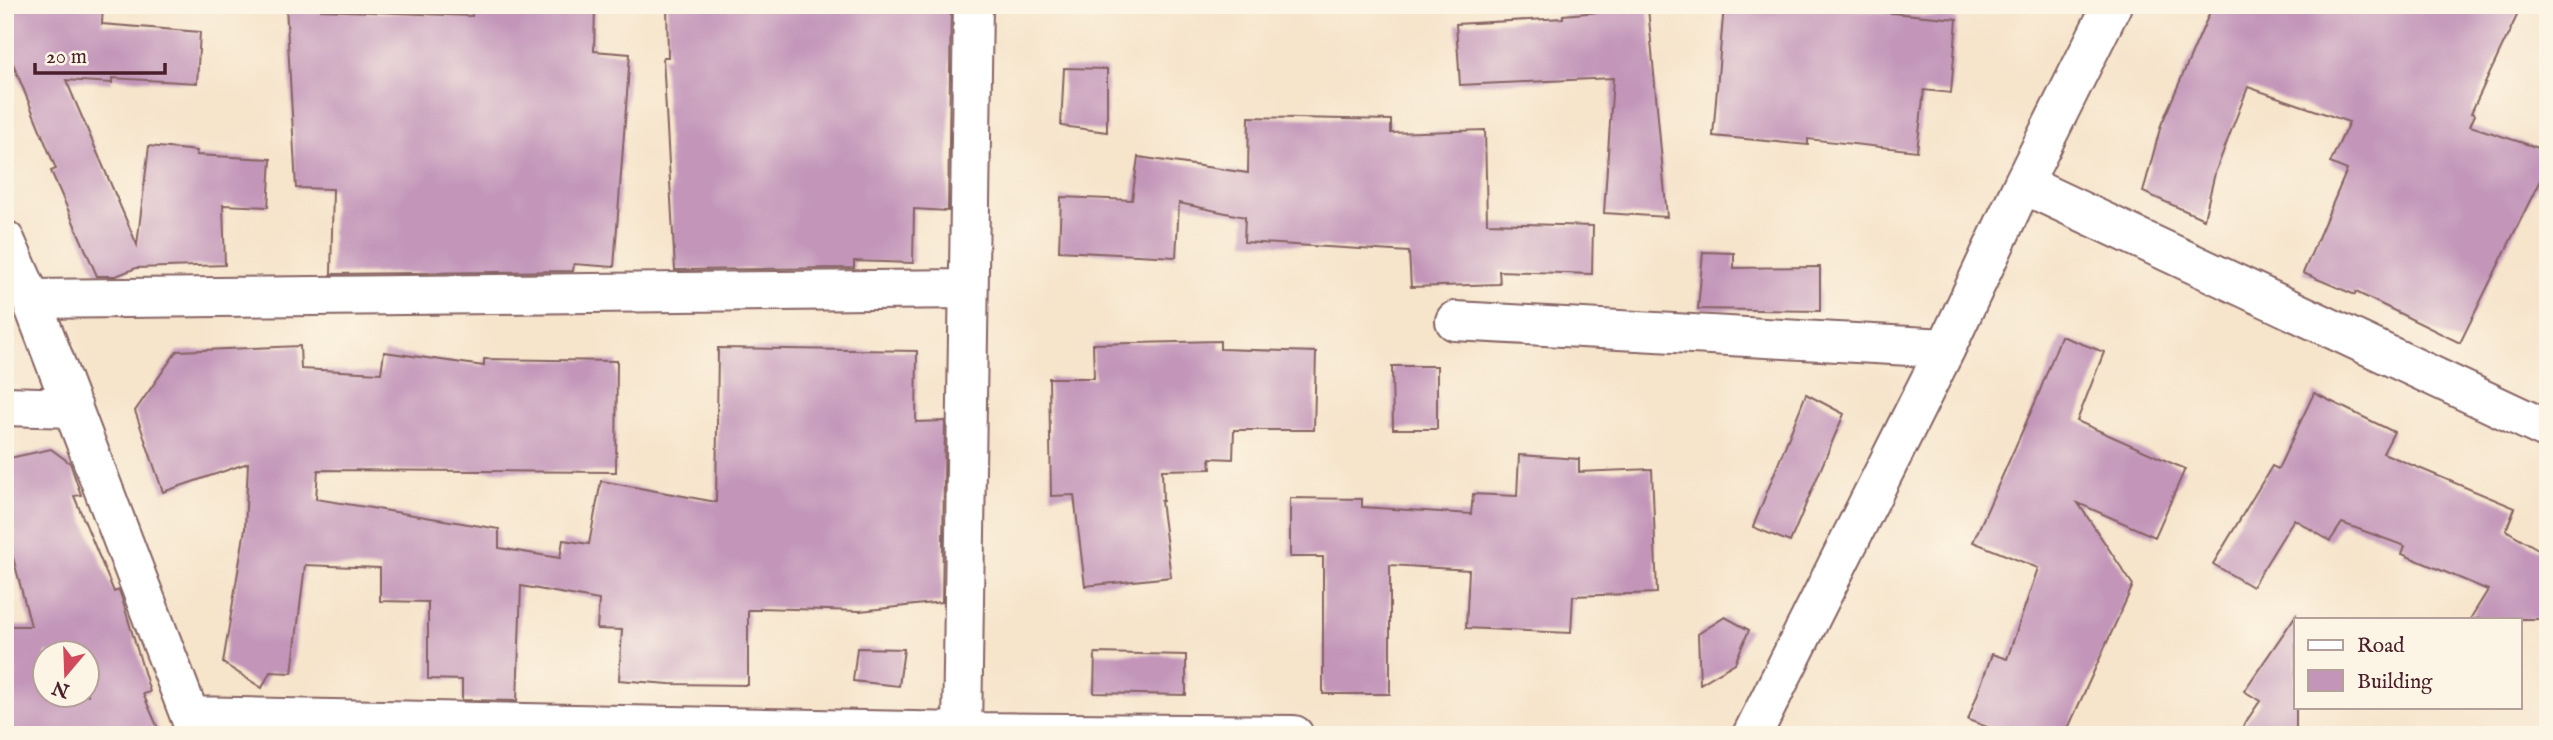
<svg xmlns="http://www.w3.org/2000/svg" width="2553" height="740" viewBox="0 0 2553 740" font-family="'IM FELL English',serif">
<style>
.building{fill:#c295b9;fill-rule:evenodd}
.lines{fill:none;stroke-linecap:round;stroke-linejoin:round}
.minor-casing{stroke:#866463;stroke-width:42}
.minor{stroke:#fff;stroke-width:38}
</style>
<rect width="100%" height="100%" fill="#fcf5e5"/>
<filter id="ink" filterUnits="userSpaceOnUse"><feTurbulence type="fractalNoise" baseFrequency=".0143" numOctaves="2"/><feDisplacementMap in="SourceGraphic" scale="14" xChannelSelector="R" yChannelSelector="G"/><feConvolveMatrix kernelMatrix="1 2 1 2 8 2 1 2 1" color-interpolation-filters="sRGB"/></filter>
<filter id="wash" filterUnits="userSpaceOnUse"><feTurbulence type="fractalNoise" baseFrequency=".00686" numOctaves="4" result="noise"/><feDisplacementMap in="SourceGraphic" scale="28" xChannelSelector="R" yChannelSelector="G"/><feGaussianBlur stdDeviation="1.57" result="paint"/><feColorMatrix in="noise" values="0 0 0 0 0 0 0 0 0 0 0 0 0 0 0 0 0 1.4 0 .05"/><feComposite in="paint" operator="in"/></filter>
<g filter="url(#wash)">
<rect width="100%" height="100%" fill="#f6e4cb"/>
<g id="blocks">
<!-- building -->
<path class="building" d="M 5,5 L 103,5 L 102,24 L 200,32 L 197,83 L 112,78 L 112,83 L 66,80 L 137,245 L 149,146 L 197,151 L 196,155 L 271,159 L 268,207 L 223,205 L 225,265 L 136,268 L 116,276 L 97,276 L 51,171 L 56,169 L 5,44 Z
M 286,5 L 321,5 L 321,10 L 472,16 L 473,5 L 595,5 L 594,51 L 630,54 L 614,267 L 574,264 L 573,271 L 331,274 L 333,189 L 296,188 Z
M 667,5 L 951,5 L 948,211 L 914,209 L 913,263 L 854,261 L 854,268 L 675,270 L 663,57 L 668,57 Z
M 1724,5 L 1805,5 L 1957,19 L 1951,93 L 1924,90 L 1917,151 L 1808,139 L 1808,145 L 1713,136 Z
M 2213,5 L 2522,5 L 2471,113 L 2475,115 L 2470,126 L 2548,151 L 2548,164 L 2460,343 L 2356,292 L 2355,295 L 2303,273 L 2347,170 L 2330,163 L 2349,122 L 2248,87 L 2215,173 L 2204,219 L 2143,192 L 2161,125 Z
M 1648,8 L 1667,217 L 1604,213 L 1613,78 L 1460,85 L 1456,24 L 1563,18 L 1563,15 Z
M 1064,68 L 1107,69 L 1107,132 L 1061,126 Z
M 1249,117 L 1391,120 L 1391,133 L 1485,130 L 1487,223 L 1593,226 L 1592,274 L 1499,271 L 1500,284 L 1411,287 L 1409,252 L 1244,242 L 1245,217 L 1179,203 L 1176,257 L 1059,251 L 1061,197 L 1132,200 L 1138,157 L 1248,173 Z
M 1703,252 L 1734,253 L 1734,268 L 1820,267 L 1820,311 L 1698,309 Z
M 2061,336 L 2104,352 L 2077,421 L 2185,469 L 2155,537 L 2078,503 L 2133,585 L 2065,735 L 2009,735 L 1968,720 L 1992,654 L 2007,659 L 2038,568 L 1973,542 L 2037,398 Z
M 1220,341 L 1220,349 L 1316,352 L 1314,430 L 1234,430 L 1233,459 L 1210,458 L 1211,469 L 1162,470 L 1163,501 L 1161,501 L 1171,577 L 1085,586 L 1074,495 L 1051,496 L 1049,378 L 1094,378 L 1093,344 Z
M 300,346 L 301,369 L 381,373 L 384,352 L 484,366 L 484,359 L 617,361 L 616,472 L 318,470 L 316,499 L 499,529 L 499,548 L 560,558 L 563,540 L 589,544 L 601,481 L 716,502 L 718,348 L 917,351 L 916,422 L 945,421 L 942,602 L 860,611 L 760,608 L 760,610 L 748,610 L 748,685 L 669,684 L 619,680 L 622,630 L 597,629 L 599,600 L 521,586 L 517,701 L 462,700 L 462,680 L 428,679 L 428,602 L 380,601 L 380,568 L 305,565 L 292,673 L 270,672 L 262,688 L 223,663 L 245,529 L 248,463 L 163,492 L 135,411 L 177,351 Z
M 1392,366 L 1437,366 L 1437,429 L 1393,429 Z
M 2314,393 L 2394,432 L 2383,453 L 2515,508 L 2506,530 L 2548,555 L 2548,619 L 2470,619 L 2488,590 L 2402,554 L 2405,546 L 2342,523 L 2330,541 L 2294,519 L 2252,587 L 2213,564 L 2272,466 L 2278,469 Z
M 1806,394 L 1844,414 L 1790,542 L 1753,527 Z
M 51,449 L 70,463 L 81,495 L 74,496 L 114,592 L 119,590 L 122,599 L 150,692 L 143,694 L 161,735 L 5,735 L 5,626 L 31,626 L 5,527 L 5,459 ZM 46,653 L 88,653 L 88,695 L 46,695 Z
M 1519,455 L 1579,459 L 1579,472 L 1652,469 L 1657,593 L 1573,596 L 1571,633 L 1466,628 L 1469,570 L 1390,565 L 1390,694 L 1323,694 L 1323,557 L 1290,557 L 1290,498 L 1362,499 L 1362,507 L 1471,514 L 1473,494 L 1517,496 Z
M 2296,615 L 2296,735 L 2237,735 L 2260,701 L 2244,691 Z
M 1725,617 L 1749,630 L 1735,663 L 1700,684 L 1698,634 Z
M 857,648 L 904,649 L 899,686 L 853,681 Z
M 1095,653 L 1186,655 L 1186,695 L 1094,693 Z"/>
</g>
</g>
<g filter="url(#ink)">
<use href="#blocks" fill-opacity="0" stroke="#866463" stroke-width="2"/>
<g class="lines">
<!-- minor casing -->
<g class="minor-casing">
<path id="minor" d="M 2023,184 L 2548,430
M 5,240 L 31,299 L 197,735
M 31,299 L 968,289
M 1455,321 L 1946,348
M 5,406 L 73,408
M 190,716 L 962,732 L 1294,735
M 962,732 L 973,5
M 1752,735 L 1946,348 L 2023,184 L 2112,5"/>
</g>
<!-- minor -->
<use href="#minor" class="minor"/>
</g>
</g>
<!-- margin -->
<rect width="2553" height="740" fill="none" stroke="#fcf5e5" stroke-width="28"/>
<!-- legend -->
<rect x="2294" y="618" width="228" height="91" fill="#fcf5e5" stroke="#b59f9b" stroke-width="2"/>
<rect x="2308" y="640" width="35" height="10" fill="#ffffff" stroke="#b59f9b" stroke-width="2"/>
<text x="2357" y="652" font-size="21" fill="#4a1f2b">Road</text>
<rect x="2308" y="670" width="35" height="21" fill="#c295b9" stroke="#b59f9b" stroke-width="2"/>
<text x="2357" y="688" font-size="21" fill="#4a1f2b">Building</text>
<!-- north arrow -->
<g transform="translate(66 674) rotate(199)"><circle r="33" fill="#fcf5e5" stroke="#b59f9b" stroke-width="2"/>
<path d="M0-5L12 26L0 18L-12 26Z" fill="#d1495b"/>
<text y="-10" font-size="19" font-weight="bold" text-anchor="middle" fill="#4a1f2b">N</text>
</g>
<!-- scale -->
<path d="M35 63v10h130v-10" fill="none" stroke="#4a1f2b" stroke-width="3.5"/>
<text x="46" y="63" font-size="21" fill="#4a1f2b" stroke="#fcf5e5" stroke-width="5" paint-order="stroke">20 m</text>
</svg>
